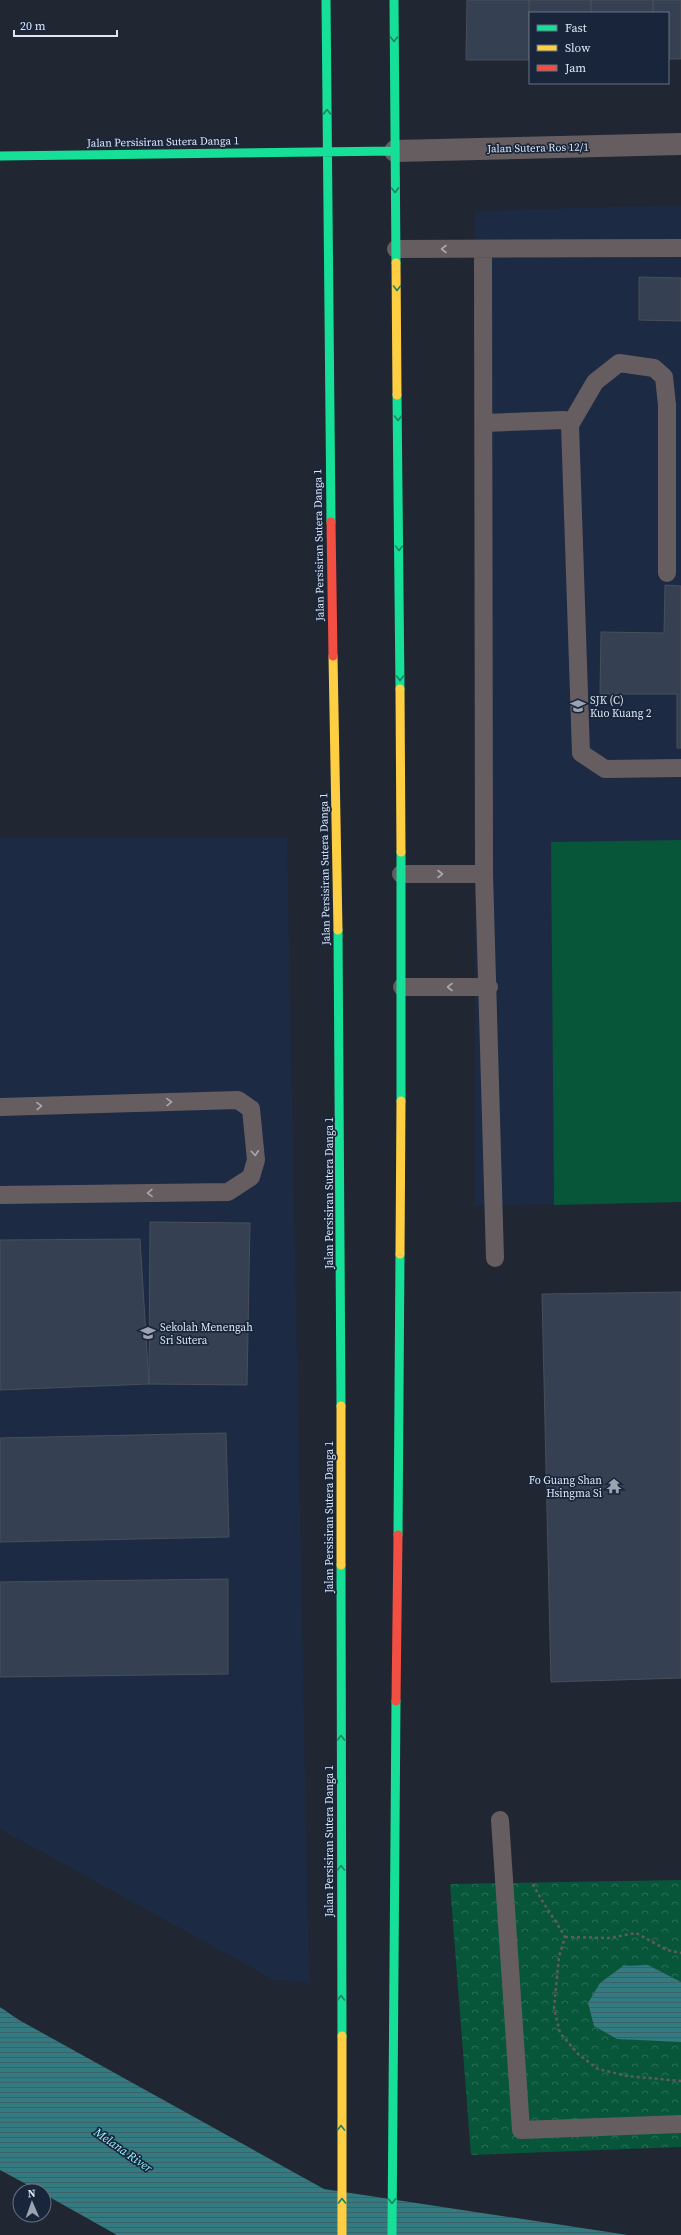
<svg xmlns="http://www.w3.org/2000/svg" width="681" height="2235" viewBox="0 0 681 2235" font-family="'Source Serif 4',serif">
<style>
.built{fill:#1c2a43}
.park{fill:url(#park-crowns)}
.garden{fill:#07563a}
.water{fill:url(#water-rules)}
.building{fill:#354052;stroke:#494f59}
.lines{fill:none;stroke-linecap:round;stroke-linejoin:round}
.path{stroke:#5f5b60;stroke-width:2.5;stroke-dasharray:3 3;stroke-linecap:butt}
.lane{stroke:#665d60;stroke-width:18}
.street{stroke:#665d60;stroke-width:22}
.fast{stroke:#16e098;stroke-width:9}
.slow{stroke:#ffcf43;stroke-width:9}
.jam{stroke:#f24e42;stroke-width:9}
.oneway{stroke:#178269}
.oneway2{stroke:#a7a8b2}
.labels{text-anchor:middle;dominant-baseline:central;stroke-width:3.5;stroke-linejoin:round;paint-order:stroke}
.street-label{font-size:11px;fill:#dde6f5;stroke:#18253a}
.poi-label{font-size:11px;fill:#dde6f5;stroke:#18253a;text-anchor:start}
.water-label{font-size:12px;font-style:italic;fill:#94f5ff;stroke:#18253a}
</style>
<defs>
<pattern id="park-crowns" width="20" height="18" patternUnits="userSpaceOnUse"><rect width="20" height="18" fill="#07563a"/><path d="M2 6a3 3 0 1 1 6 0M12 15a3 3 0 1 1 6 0" fill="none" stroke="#2b6e57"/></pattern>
<pattern id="water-rules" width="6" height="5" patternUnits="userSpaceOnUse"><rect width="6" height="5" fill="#347a81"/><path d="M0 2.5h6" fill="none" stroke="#3a6268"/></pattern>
</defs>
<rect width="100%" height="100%" fill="#202732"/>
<!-- built -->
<path class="built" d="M 681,205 L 681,1201 L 475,1206 L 475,211 Z
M 0,837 L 287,837 L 309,1982 L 274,1980 L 0,1829 Z"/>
<!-- park -->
<path class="park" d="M 681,1880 L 681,2147 L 471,2155 L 450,1884 Z"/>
<!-- garden -->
<path class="garden" d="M 681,840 L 681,1202 L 554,1205 L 551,842 Z"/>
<!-- water -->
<path class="water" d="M 648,1965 L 681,1982 L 681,2042 L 617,2039 L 594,2026 L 588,2003 L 600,1983 L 623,1966 Z
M 0,2007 L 19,2020 L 324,2189 L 628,2235 L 117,2235 L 44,2194 L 44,2191 L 39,2191 L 0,2170 Z"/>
<!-- building -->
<path class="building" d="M 467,0 L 529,0 L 529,60 L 466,60 Z
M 529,0 L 591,0 L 591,13 L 530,13 L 529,60 Z
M 591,0 L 653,0 L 653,13 L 591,13 Z
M 653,0 L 681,0 L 681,59 L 668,59 L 668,13 L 653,13 Z
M 639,277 L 681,278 L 681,321 L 639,320 Z
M 665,585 L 681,586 L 681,748 L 677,748 L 677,694 L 600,694 L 601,632 L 664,633 Z
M 150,1222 L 250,1223 L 247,1385 L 149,1384 Z
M 140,1239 L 149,1384 L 0,1390 L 0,1240 Z
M 681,1292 L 681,1678 L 551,1682 L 542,1294 Z
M 226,1433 L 229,1537 L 0,1542 L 0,1438 Z
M 228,1579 L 228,1674 L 0,1677 L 0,1582 Z"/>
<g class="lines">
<!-- path -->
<path class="path" d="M 533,1884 C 542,1903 555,1919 565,1937 L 559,1957 L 554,2008 L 560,2033 L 578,2054 L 598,2069 L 627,2076 L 681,2081
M 565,1937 L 609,1938 L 636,1933 L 667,1950 L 681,1953"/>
<!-- lane -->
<path class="lane" d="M 396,249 L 681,248
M 483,249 L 484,874 L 495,1258
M 484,423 L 564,420 L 570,425 L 581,753 L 605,769 L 681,768
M 570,425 L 595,382 L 619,363 L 654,368 L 664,377 L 667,405 L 667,573
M 401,874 L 484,874
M 402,987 L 489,987
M 0,1107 L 238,1100 L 251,1109 L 256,1160 L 251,1177 L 228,1192 L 0,1195
M 500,1820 L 521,2130 L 681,2124"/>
<!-- street -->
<path class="street" d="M 395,151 L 681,144"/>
<!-- fast -->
<path class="fast" d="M 326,0 L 331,522
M 394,0 L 396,263
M 0,156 L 395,151
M 397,395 L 400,689
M 401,852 L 401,1101
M 338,930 L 341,1406
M 398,1535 L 400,1254
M 341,1565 L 342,2036
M 392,2235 L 396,1701"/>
<!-- slow -->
<path class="slow" d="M 396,263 L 397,395
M 333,656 L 338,930
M 400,689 L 401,852
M 400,1254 L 401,1101
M 341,1406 L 341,1565
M 342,2036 L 342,2235"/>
<!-- jam -->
<path class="jam" d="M 331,522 L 333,656
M 396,1701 L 398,1535"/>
</g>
<!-- one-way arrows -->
<defs><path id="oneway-chevron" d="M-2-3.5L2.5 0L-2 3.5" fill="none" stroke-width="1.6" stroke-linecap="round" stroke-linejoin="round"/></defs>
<g class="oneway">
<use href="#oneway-chevron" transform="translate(394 39) rotate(90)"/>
<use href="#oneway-chevron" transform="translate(327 112) rotate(-90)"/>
<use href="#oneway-chevron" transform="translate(395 190) rotate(89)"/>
<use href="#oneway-chevron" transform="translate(397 288) rotate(90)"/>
<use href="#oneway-chevron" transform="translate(398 418) rotate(90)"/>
<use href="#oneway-chevron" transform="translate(399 548) rotate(90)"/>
<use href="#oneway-chevron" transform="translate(400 678) rotate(90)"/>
<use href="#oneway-chevron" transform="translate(341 1738) rotate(-90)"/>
<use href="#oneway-chevron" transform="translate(341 1868) rotate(-90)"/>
<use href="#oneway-chevron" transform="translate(341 1998) rotate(-90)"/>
<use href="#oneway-chevron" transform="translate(341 2128) rotate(-90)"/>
<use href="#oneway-chevron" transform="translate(342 2201) rotate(-90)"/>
<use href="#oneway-chevron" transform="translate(392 2201) rotate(89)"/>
</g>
<g class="oneway2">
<use href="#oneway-chevron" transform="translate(444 249) rotate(-180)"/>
<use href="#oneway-chevron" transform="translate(440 874)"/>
<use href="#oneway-chevron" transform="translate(450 987) rotate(-180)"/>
<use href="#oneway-chevron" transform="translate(169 1102) rotate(-2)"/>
<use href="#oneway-chevron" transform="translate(39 1106) rotate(-2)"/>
<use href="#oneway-chevron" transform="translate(255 1153) rotate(85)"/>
<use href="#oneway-chevron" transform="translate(150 1193) rotate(179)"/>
</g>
<!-- icons -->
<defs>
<g id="school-bare" transform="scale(1.2)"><path d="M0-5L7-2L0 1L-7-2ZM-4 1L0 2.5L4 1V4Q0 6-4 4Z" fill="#9ba3b1" stroke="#18253a" stroke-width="2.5" paint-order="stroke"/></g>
<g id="temple-bare" transform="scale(1.2)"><path d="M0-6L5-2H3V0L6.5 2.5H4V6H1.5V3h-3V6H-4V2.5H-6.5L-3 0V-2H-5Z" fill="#9ba3b1" stroke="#18253a" stroke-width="2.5" paint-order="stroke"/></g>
</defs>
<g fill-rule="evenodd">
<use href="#school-bare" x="578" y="706"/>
<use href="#school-bare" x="148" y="1333"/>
<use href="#temple-bare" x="614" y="1486"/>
</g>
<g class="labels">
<!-- street labels -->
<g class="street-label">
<text transform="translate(163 142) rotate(-1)">Jalan Persisiran Sutera Danga 1</text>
<text transform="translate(538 148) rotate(-1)">Jalan Sutera Ros 12/1</text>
<text transform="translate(319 545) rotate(-91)">Jalan Persisiran Sutera Danga 1</text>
<text transform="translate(325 869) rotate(-91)">Jalan Persisiran Sutera Danga 1</text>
<text transform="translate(329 1193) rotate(-90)">Jalan Persisiran Sutera Danga 1</text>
<text transform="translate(329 1517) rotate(-90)">Jalan Persisiran Sutera Danga 1</text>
<text transform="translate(329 1841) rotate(-90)">Jalan Persisiran Sutera Danga 1</text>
</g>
<!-- poi labels -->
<g class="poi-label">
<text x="590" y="700">SJK (C)<tspan x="590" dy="13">Kuo Kuang 2</tspan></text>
<text x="160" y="1327">Sekolah Menengah<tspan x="160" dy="13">Sri Sutera</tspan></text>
<text x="602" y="1480" text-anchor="end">Fo Guang Shan<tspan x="602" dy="13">Hsingma Si</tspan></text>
</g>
<!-- water labels -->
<g class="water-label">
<text transform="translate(123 2150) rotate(35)">Melana River</text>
</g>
</g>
<!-- legend -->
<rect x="529" y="12" width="140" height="72" fill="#18253a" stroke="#677285"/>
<rect x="537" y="25" width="20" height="6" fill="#16e098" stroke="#677285"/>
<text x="565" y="32" font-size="12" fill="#dde6f5">Fast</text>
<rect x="537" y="45" width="20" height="6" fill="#ffcf43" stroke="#677285"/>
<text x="565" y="52" font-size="12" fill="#dde6f5">Slow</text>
<rect x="537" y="65" width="20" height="6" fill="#f24e42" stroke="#677285"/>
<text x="565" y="72" font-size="12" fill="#dde6f5">Jam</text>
<!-- north arrow -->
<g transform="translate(32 2203) rotate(358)"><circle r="19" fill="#18253a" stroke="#677285"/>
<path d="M0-3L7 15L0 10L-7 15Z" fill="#9ba3b1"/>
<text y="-6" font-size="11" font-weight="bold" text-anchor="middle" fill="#dde6f5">N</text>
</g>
<!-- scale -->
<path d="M14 30v6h103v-6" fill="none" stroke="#dde6f5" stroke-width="2"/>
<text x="20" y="30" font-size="12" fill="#dde6f5" stroke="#18253a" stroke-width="3" paint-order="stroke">20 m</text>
</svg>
